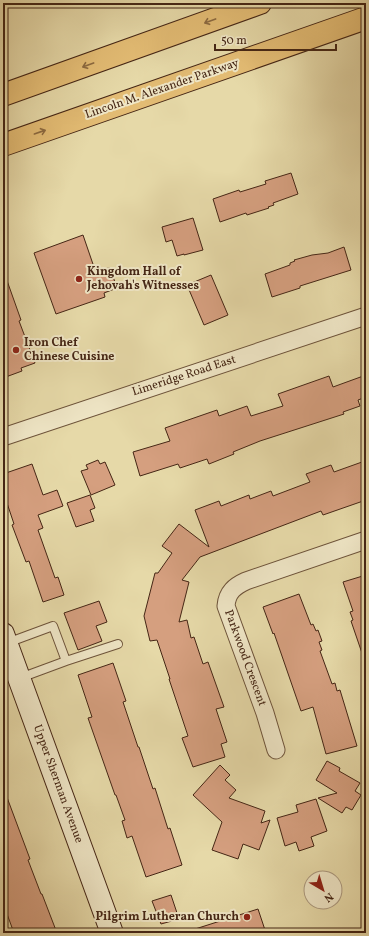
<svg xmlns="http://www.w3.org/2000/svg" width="369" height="936" viewBox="0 0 369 936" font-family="Vollkorn,serif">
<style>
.building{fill:#d59f7f;stroke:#452615}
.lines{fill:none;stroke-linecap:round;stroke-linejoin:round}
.service-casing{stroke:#6d533a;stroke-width:10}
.minor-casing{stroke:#6d533a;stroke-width:19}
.secondary-casing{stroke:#452615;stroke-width:24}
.motorway-casing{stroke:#452615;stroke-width:24}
.service{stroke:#efe6c6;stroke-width:8}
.minor{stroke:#efe6c6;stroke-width:17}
.secondary{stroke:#efe6c6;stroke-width:22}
.motorway{stroke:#e3bc74;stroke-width:22}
.oneway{stroke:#8c6a40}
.poi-dot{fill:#8f2418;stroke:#efe6c6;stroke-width:1.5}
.labels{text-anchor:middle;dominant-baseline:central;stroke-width:4;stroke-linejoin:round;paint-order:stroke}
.street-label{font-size:12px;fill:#452615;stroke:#efe6c6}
.poi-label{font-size:12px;font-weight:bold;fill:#452615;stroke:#efe6c6;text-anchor:start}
</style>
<rect width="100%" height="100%" fill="#e6d9a8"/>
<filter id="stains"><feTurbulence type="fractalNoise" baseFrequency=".005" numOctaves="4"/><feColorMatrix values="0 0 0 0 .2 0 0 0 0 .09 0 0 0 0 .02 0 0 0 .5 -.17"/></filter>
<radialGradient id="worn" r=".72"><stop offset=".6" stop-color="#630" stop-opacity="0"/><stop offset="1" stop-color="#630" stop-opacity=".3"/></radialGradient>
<!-- building -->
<path class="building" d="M 291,173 L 298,194 L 273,203 L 274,205 L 268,207 L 269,208 L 247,215 L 246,213 L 220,222 L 213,199 L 239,190 L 240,192 L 266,184 L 265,181 Z
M 193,218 L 203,250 L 184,255 L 184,254 L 177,256 L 172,240 L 166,242 L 162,227 Z
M 83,235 L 95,270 L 110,268 L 117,288 L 104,293 L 105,297 L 56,314 L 34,253 Z
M 344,247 L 351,270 L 300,286 L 300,288 L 272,297 L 265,274 L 290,265 L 290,263 L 295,261 L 294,260 L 312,255 L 328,253 Z
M 3,275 L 5,275 L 21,320 L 19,321 L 35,363 L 21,368 L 22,371 L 3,378 Z
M 211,275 L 228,315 L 204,325 L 187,285 Z
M 366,375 L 366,397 L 358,400 L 360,406 L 343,412 L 344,414 L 260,441 L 233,452 L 234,454 L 209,464 L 207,459 L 180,468 L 178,464 L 140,476 L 133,452 L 170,441 L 165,428 L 217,410 L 219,416 L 247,406 L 251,416 L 283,406 L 278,394 L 329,376 L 333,387 Z
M 98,460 L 100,464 L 105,462 L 115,485 L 91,495 L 81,471 L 88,469 L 86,465 Z
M 362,462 L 366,471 L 366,500 L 323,515 L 321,511 L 200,557 L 182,580 L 189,582 L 179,622 L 187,620 L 191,638 L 194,637 L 203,664 L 208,662 L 224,707 L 216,709 L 227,742 L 221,744 L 225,757 L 193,767 L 182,738 L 188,736 L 169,679 L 170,679 L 157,640 L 150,641 L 144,616 L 155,573 L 158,573 L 172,553 L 162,546 L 179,524 L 209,547 L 195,510 L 219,501 L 221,506 L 249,495 L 250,499 L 271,491 L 273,496 L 310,482 L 306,474 L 331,465 L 334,472 Z
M 32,464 L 43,495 L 57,490 L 63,506 L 38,515 L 43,528 L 38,530 L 55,578 L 58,577 L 64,595 L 43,602 L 29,561 L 26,562 L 12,525 L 14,524 L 3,491 L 3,474 Z
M 90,495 L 95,508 L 90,510 L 94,521 L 76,527 L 67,503 Z
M 366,575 L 366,659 L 364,659 L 351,621 L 353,620 L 350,612 L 353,611 L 343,582 Z
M 299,594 L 311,625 L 313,624 L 316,631 L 318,630 L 322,641 L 319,642 L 322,650 L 320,651 L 332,684 L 335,683 L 337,691 L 340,690 L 357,746 L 326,754 L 313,707 L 301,711 L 274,633 L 273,634 L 263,607 Z
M 99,601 L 107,622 L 96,626 L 102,641 L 78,650 L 64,613 Z
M 113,663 L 126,701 L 123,702 L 138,747 L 139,747 L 153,789 L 155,788 L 168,829 L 170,828 L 182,865 L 146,877 L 132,836 L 127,838 L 122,821 L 125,820 L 116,795 L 115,795 L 88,718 L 92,717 L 78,675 Z
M 327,761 L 340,768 L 339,771 L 360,783 L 355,791 L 361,795 L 352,810 L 346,807 L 342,813 L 318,798 L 337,793 L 316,780 Z
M 220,765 L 230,775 L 225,780 L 236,790 L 229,798 L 265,811 L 261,823 L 270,820 L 259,850 L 243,844 L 238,859 L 212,850 L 222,822 L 193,795 Z
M 3,792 L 5,792 L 30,859 L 28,860 L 41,894 L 42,894 L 57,933 L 14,933 L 3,903 Z
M 316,799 L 327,831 L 311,837 L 314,846 L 299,851 L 296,842 L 285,846 L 277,818 L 298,812 L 296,805 Z
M 171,895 L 179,919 L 161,924 L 152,901 Z
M 258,909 L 266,933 L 193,933 L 192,930 Z"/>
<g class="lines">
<!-- service casing -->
<g class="service-casing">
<path id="service" d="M 7,643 L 53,626 L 66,661 L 20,678
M 66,661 L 118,644"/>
</g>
<!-- minor casing -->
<g class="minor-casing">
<path id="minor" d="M 3,437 L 366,316
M 276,750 L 265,713 L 226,606 C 227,592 235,586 246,581 L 366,540"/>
</g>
<!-- secondary casing -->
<g class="secondary-casing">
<path id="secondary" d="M 3,634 L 112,933"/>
</g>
<!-- motorway casing -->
<g class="motorway-casing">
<path id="motorway" d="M 3,95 L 260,3
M 3,145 L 366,18"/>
</g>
<!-- service -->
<use href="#service" class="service"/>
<!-- minor -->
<use href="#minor" class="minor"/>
<!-- secondary -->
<use href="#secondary" class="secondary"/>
<!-- motorway -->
<use href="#motorway" class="motorway"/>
</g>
<!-- one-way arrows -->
<defs><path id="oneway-shaft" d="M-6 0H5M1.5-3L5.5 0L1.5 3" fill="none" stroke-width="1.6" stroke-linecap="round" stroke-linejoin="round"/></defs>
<g class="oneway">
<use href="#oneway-shaft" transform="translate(210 21) rotate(160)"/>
<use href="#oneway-shaft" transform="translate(88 65) rotate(160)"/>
<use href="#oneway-shaft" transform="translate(40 132) rotate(-19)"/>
</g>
<!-- markers -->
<g class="poi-dot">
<circle cx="79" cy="279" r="4"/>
<circle cx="16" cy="350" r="4"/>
<circle cx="247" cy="917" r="4"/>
</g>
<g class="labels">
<!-- street labels -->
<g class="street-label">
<text transform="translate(162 89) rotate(-19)">Lincoln M. Alexander Parkway</text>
<text transform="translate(184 376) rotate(-18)">Limeridge Road East</text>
<text transform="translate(245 658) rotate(70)">Parkwood Crescent</text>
<text transform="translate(58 784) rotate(70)">Upper Sherman Avenue</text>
</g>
<!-- poi labels -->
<g class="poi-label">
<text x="87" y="272">Kingdom Hall of<tspan x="87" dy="14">Jehovah's Witnesses</tspan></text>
<text x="24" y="343">Iron Chef<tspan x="24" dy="14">Chinese Cuisine</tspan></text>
<text x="239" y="917" text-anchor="end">Pilgrim Lutheran Church</text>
</g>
</g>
<!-- margin -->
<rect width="369" height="936" fill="none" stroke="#e6d9a8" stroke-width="16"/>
<rect x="4" y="4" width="361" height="928" fill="none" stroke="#452615" stroke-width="2"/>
<rect x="8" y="8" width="353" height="920" fill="none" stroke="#452615"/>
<!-- north arrow -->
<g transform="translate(323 890) rotate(142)"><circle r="19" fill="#efe6c6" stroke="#ab997f"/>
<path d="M0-3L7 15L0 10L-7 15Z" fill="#8f2418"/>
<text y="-6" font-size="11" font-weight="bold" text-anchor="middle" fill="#452615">N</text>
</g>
<!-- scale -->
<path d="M215 44v6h121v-6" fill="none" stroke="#452615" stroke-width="2"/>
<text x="221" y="44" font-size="12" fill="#452615" stroke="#efe6c6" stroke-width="3" paint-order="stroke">50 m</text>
<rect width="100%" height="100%" filter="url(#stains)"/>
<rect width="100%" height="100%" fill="url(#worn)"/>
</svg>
